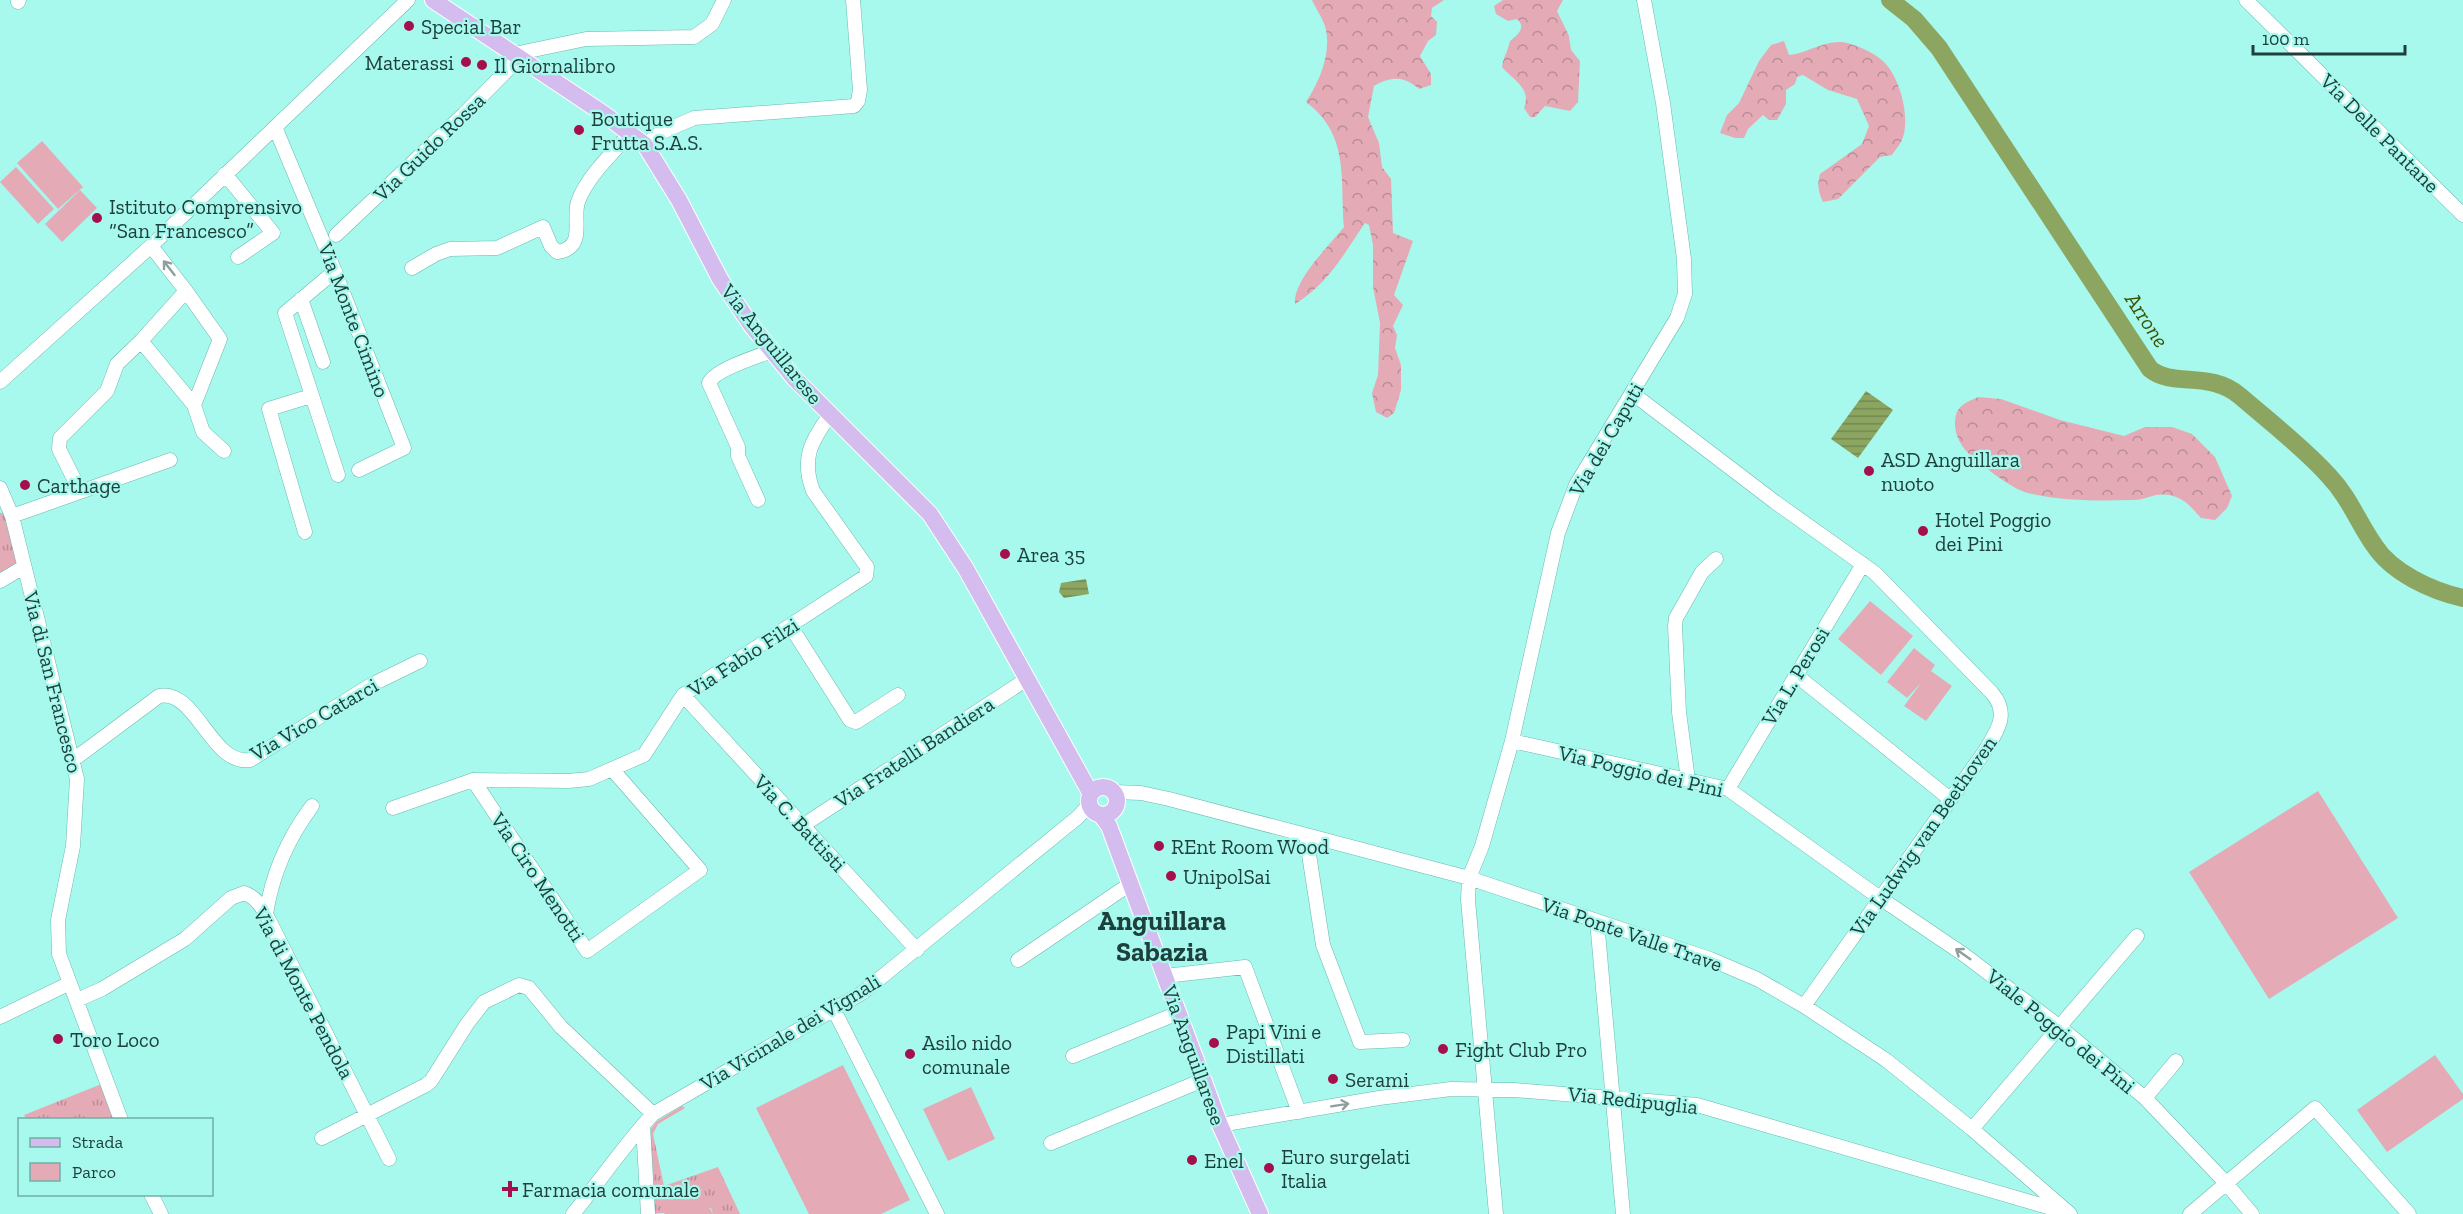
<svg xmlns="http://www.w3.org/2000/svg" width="2463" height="1214" viewBox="0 0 2463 1214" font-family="'Zilla Slab',serif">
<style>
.grass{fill:url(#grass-tufts)}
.forest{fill:url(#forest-crowns)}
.park{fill:#e4abb6}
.water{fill:url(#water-rules)}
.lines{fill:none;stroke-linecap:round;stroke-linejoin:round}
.river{stroke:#8ca661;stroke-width:18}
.minor-casing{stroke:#68b9af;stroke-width:15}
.major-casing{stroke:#fff;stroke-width:18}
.minor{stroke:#fff;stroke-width:14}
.major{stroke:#d4bcee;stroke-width:16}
.oneway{stroke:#8ea09e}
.poi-dot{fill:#a5104c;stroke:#a7f9ee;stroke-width:2}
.labels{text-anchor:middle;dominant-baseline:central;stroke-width:4.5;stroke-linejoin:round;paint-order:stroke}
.poi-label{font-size:21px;fill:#1e403c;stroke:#a7f9ee;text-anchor:start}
.street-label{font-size:21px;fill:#1e403c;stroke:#a7f9ee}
.water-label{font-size:22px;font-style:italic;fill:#3c5201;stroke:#a7f9ee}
.district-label{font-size:27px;font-weight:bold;fill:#1e403c;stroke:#a7f9ee}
</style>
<defs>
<pattern id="grass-tufts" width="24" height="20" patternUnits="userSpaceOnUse" patternTransform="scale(1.5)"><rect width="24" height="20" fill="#e4abb6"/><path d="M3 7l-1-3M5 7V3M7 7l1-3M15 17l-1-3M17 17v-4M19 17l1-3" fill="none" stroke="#b88d95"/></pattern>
<pattern id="forest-crowns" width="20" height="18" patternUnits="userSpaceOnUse" patternTransform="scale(1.5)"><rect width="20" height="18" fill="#e4abb6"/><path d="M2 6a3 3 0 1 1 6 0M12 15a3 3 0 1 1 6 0" fill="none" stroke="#b88d95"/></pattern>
<pattern id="water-rules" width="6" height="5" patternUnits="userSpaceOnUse" patternTransform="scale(1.5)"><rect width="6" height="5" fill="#8ca661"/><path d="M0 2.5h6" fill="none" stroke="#728951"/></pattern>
</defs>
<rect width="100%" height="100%" fill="#a7f9ee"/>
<!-- grass -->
<path class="grass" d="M 0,513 L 5,513 L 18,566 L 0,576 Z
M 104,1083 L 115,1117 L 107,1120 L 27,1120 L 24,1115 Z
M 682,1106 L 685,1108 L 658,1124 L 653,1134 L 664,1186 L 718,1167 L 740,1214 L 713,1214 L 711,1208 L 651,1214 L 646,1136 L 656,1122 Z"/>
<!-- forest -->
<path class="forest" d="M 1312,0 L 1444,0 L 1432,8 L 1431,16 L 1437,22 L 1436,35 L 1428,41 L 1420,56 L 1431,74 L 1431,85 L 1419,89 C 1404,76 1392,76 1374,86 L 1368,117 L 1379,143 L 1382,167 L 1391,179 L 1393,233 L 1413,241 L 1394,295 L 1403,305 L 1393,326 L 1397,335 L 1395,348 L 1401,365 L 1401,390 L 1394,413 L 1387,418 L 1376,412 L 1372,393 L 1378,375 L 1380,323 L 1373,287 L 1373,245 L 1369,225 L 1365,223 C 1343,255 1329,283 1295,304 C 1293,280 1329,246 1344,227 C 1340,179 1350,135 1306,102 C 1319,82 1331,55 1326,30 C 1324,20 1316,9 1312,0 Z
M 1503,0 L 1563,0 L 1557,11 L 1569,36 L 1571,50 L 1580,61 L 1578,102 L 1570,111 L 1545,106 L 1535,117 L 1530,117 L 1524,108 C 1532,88 1513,80 1502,67 C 1503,58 1508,51 1510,41 C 1517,35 1527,28 1517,19 L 1508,21 L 1496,14 L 1494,6 Z
M 1784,41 L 1789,55 C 1808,53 1822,41 1842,42 C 1855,44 1875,53 1884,62 C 1900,78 1911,118 1902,140 C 1900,145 1895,150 1892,155 L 1880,157 L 1838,199 L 1823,202 C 1818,191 1817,185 1820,174 L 1862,144 L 1869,126 L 1857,99 L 1828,90 L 1803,75 L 1797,77 L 1795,84 L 1786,90 L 1786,104 L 1777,120 L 1769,120 L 1763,115 L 1748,129 L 1744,138 L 1735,138 L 1720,133 L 1727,115 L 1739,103 L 1759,61 L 1771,45 Z
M 1978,397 L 2001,399 L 2060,420 L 2124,436 L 2145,427 L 2172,427 L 2192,434 L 2215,457 L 2232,496 L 2227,508 L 2215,520 L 2201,518 C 2193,509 2185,499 2173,496 C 2155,491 2148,500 2133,500 C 2099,501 2061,501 2028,493 C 2013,489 1994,474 1982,465 C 1968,454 1956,443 1955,425 C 1955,406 1963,404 1978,397 Z"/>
<!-- park -->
<path class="park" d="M 42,141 L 83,187 L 58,209 L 17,163 Z
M 16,167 L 54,209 L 38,224 L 0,182 Z
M 80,190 L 97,208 L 62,242 L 45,224 Z
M 1870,601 L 1913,636 L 1881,675 L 1838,639 Z
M 1914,648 L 1935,665 L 1931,671 L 1952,686 L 1926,721 L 1904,706 L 1921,683 L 1907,698 L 1887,682 Z
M 2318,791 L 2398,918 L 2269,999 L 2189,872 Z
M 2435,1055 L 2463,1094 L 2463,1099 L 2387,1152 L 2357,1110 Z
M 843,1065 L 910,1200 L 881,1214 L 809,1214 L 756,1108 Z
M 971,1087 L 995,1139 L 948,1161 L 923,1109 Z
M 686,1196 C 699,1197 707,1202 713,1214 L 664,1214 C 669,1204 675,1200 686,1196 Z"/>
<!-- water -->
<path class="water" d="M 1866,391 L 1893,410 L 1858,458 L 1831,439 Z
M 1086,579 L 1089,594 L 1064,598 L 1059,592 L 1061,583 Z"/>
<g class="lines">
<!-- river -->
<path class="river" d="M 1890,0 L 1914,19 L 1939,48 L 2150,369 C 2173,388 2210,370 2240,396 C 2269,421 2304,448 2329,476 C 2349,497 2358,522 2374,545 C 2392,573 2432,591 2463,598"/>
<!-- minor casing -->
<g class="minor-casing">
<path id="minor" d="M 2246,0 L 2463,215
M 18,2 L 19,0
M 514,54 L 586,39 L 694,37 L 712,24 L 724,0
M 275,127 L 324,244 L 404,448 L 359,470
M 645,145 L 660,133 L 694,118 L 854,106 L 858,101 L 860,90 L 853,0
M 225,174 L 273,233 L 238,257
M 336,235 L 464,114 L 519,58
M 151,246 L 186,291
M 412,268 L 436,254 L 450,249 L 497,248 L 543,227 L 551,246 L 557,252 C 587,248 572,219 578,202 C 586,178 613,152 630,134
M 335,271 L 285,313 L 338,475
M 301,299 L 323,362
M 0,382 L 151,246 L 408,0
M 1632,393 L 1775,502 L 1875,573 L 1992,693 C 2010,714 1997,731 1985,751 L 1804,1006
M 194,405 L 203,432 L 224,451
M 0,488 L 12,516 L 77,779 L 73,846 L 58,920 L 59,954 L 121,1120
M 80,491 L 59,449 L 60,438 L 107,391 L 117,364 L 141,341 L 186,291 L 220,339 L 194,405 L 141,341
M 758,500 L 738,456 L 738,447 L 709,383 C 714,370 758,356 772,351
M 12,516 L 170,460
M 305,532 L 269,409 L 311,396
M 0,581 L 24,567
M 791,627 L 850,720 L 856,722 L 898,695
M 1796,675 L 1950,799
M 683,695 L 917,950
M 1512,741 L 1728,789 L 1880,898 L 1963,954 L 2060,1027 L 2145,1098 L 2226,1183 L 2252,1214
M 73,760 L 159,696 C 196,688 211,766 250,760 L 371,685 L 420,661
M 473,780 L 587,951 L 700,870 L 612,769
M 1688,780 L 1679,712 L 1675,626 L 1676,618 L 1702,572 L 1716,559
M 1728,789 L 1863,564
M 1114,792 L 1141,793 L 1169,799 L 1469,878 L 1710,959 L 1757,979 L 1804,1006 L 1886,1060 L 1972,1129 L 2070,1214
M 393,808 L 473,780 L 568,781 L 589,779 L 644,755 L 683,695 L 866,576 L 867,567 L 813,491 C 801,459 811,441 830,415
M 802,826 L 1027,679
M 1306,835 L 1323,945 L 1360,1042 L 1403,1040
M 266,914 C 272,875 288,838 312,806
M 1597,921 L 1623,1214
M 1018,960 L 1130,884
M 1165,976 L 1245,967 L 1299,1112
M 77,1000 L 102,989 L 185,939 L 231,898 L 244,893 C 257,897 264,910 270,922 L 389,1159
M 834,1010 L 937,1214
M 0,1017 L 70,983
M 1073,1056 L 1178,1013
M 2145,1098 L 2176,1061
M 643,1125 L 648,1214
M 1220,1125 L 1379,1098 L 1451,1089 L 1514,1090 L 1697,1105 L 2065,1212
M 1972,1129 L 2137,936
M 322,1138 L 426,1085 L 431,1081 L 467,1024 L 484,1002 L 519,985 L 529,988 L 561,1027 L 653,1114
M 1051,1143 L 1203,1080
M 151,1194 L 161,1214
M 573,1214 C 600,1181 624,1145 653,1114 L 862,993 L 1078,817 L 1089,805
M 1496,1214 L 1468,900 L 1469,878 L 1482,846 L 1512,741 L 1558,533 L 1576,485 L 1677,318 L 1685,294 L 1684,259 L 1663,103 L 1644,0
M 2190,1214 L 2315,1108 L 2409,1214"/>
</g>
<!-- major casing -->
<g class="major-casing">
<path id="major" d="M 433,0 L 604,114 L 645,145 L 679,200 L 720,279 L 751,325 L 794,378 L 930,514 L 966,569 L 1091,794
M1089 801a14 14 0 1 1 28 0a14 14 0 1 1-28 0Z
M 1101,815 L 1109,826 L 1220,1125 L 1260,1214"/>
</g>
<!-- minor -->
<use href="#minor" class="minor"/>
<!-- major -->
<use href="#major" class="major"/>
</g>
<!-- one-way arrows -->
<defs><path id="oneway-shaft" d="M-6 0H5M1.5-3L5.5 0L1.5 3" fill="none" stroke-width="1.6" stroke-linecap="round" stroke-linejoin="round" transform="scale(1.5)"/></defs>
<g class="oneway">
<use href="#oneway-shaft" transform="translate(169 268) rotate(-128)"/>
<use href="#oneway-shaft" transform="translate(1963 954) rotate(-145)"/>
<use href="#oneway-shaft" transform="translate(1340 1105) rotate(-9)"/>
</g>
<!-- markers -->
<g class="poi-dot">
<circle cx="409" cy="26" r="6"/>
<circle cx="466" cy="62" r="6"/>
<circle cx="482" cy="65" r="6"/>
<circle cx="579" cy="130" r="6"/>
<circle cx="97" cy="218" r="6"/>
<circle cx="1869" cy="471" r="6"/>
<circle cx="25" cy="485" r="6"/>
<circle cx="1923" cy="531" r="6"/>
<circle cx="1005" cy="554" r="6"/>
<circle cx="1159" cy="846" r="6"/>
<circle cx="1171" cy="876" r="6"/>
<circle cx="58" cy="1039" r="6"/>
<circle cx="1214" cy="1043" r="6"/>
<circle cx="1443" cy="1049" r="6"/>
<circle cx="910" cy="1054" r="6"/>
<circle cx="1333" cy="1079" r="6"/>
<circle cx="1192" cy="1160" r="6"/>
<circle cx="1269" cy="1168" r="6"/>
<path d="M507 1180h6v6h6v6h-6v6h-6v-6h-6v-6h6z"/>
</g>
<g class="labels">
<!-- poi labels -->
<g class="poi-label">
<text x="421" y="26">Special Bar</text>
<text x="454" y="62" text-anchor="end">Materassi</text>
<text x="494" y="65">Il Giornalibro</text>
<text x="591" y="118">Boutique<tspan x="591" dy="24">Frutta S.A.S.</tspan></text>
<text x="109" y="206">Istituto Comprensivo<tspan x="109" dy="24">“San Francesco”</tspan></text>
<text x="1881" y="459">ASD Anguillara<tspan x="1881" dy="24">nuoto</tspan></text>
<text x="37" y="485">Carthage</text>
<text x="1935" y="519">Hotel Poggio<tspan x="1935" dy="24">dei Pini</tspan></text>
<text x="1017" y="554">Area 35</text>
<text x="1171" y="846">REnt Room Wood</text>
<text x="1183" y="876">UnipolSai</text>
<text x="1226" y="1031">Papi Vini e<tspan x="1226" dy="24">Distillati</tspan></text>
<text x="70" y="1039">Toro Loco</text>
<text x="922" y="1042">Asilo nido<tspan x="922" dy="24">comunale</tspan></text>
<text x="1455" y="1049">Fight Club Pro</text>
<text x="1345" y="1079">Serami</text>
<text x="1281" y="1156">Euro surgelati<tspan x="1281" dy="24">Italia</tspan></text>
<text x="1204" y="1160">Enel</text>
<text x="522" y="1189">Farmacia comunale</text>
</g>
<!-- street labels -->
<g class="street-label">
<text transform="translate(2380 133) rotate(45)">Via Delle Pantane</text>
<text transform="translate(429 147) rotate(-44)">Via Guido Rossa</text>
<text transform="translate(354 320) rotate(69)">Via Monte Cimino</text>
<text transform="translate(772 344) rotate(51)">Via Anguillarese</text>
<text transform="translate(1606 439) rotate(-60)">Via dei Caputi</text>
<text transform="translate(743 657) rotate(-33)">Via Fabio Filzi</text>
<text transform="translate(1795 676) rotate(-59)">Via L. Perosi</text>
<text transform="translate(53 682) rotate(76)">Via di San Francesco</text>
<text transform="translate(314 719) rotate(-30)">Via Vico Catarci</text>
<text transform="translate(914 752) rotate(-33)">Via Fratelli Bandiera</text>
<text transform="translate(1641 771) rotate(13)">Via Poggio dei Pini</text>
<text transform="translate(800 823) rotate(47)">Via C. Battisti</text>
<text transform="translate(1923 836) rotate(-55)">Via Ludwig van Beethoven</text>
<text transform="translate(538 877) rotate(56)">Via Ciro Menotti</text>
<text transform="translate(1632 934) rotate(19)">Via Ponte Valle Trave</text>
<text transform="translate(304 993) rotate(62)">Via di Monte Pendola</text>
<text transform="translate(2061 1031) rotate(39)">Viale Poggio dei Pini</text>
<text transform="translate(790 1032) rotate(-31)">Via Vicinale dei Vignali</text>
<text transform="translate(1194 1055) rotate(70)">Via Anguillarese</text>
<text transform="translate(1633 1100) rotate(6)">Via Redipuglia</text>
</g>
<!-- water labels -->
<g class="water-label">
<text transform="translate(2147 320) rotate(57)">Arrone</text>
</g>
<!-- district labels -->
<g class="district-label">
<text x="1162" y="921">Anguillara<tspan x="1162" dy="31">Sabazia</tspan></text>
</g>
</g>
<!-- legend -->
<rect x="18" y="1118" width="195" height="78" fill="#a7f9ee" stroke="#70afa7" stroke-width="1.5"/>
<rect x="30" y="1138" width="30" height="9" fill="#d4bcee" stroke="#70afa7" stroke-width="1.5"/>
<text x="72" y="1148" font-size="18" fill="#1e403c">Strada</text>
<rect x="30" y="1163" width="30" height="18" fill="#e4abb6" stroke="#70afa7" stroke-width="1.5"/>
<text x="72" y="1178" font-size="18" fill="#1e403c">Parco</text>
<!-- scale -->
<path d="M2253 45v9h152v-9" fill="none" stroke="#1e403c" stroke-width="3"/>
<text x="2262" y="45" font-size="18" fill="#1e403c" stroke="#a7f9ee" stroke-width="4.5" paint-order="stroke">100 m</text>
</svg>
